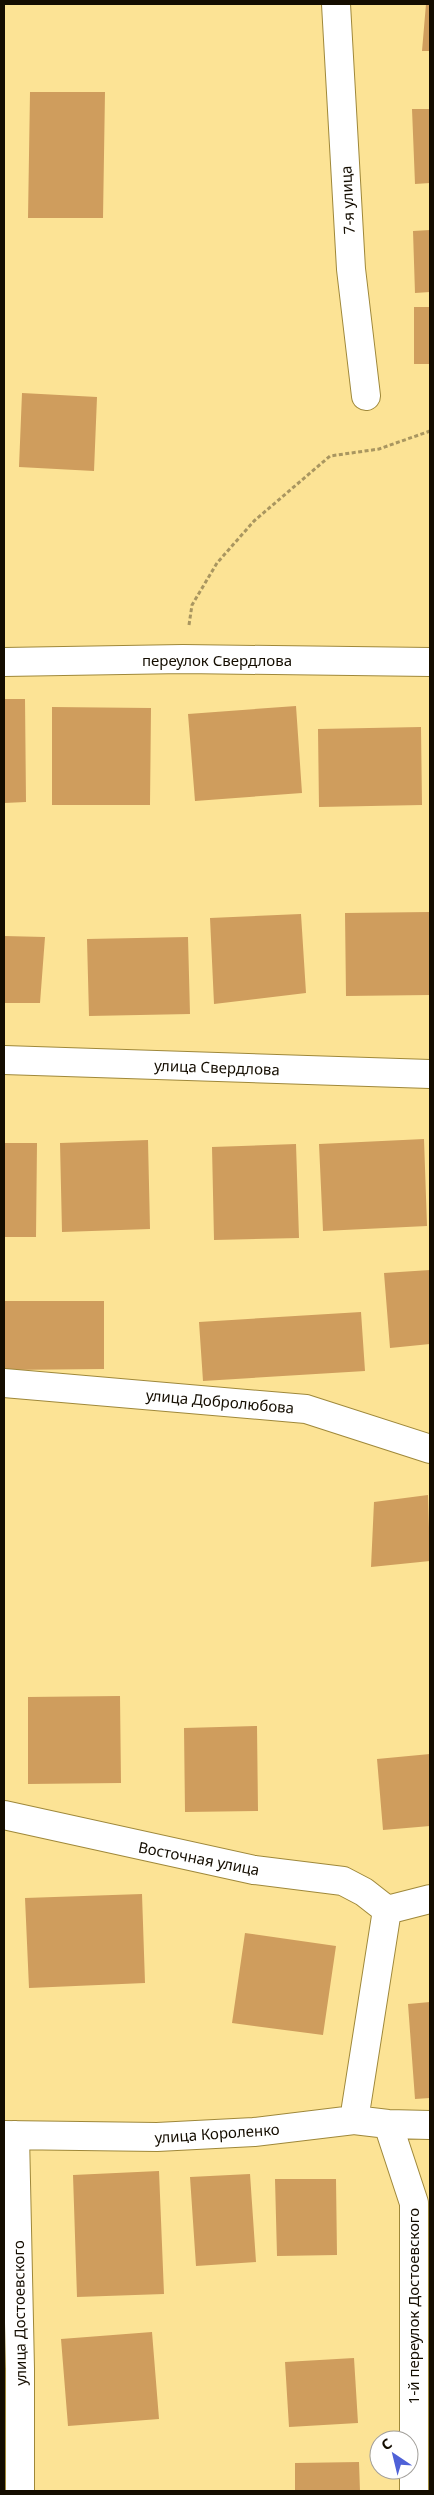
<svg xmlns="http://www.w3.org/2000/svg" width="434" height="2495" viewBox="0 0 434 2495" font-family="'Noto Sans',sans-serif">
<style>
.building{fill:#cf9d5d}
.lines{fill:none;stroke-linecap:round;stroke-linejoin:round}
.street-casing{stroke:#9f883a;stroke-width:30}
.path{stroke:#a99660;stroke-width:3;stroke-dasharray:4 2.5;stroke-linecap:butt}
.street{stroke:#fff;stroke-width:28}
.labels{text-anchor:middle;dominant-baseline:central;stroke-width:4.5;stroke-linejoin:round;paint-order:stroke}
.street-label{font-size:15px;fill:#140d00;stroke:#fff}
</style>
<rect width="100%" height="100%" fill="#fce395"/>
<!-- building -->
<path class="building" d="M 426,4 L 430,4 L 430,51 L 422,51 Z
M 30,92 L 105,92 L 103,218 L 28,218 Z
M 412,109 L 430,109 L 430,183 L 415,184 Z
M 430,230 L 430,292 L 415,293 L 413,231 Z
M 414,307 L 430,307 L 430,364 L 414,364 Z
M 22,393 L 97,397 L 94,471 L 19,467 Z
M 4,699 L 25,699 L 26,802 L 4,803 Z
M 296,706 L 302,793 L 195,801 L 188,714 Z
M 52,707 L 151,708 L 150,805 L 52,805 Z
M 421,727 L 422,805 L 319,807 L 318,729 Z
M 430,912 L 430,995 L 346,996 L 345,913 Z
M 301,914 L 306,993 L 214,1004 L 210,918 Z
M 4,936 L 45,937 L 40,1003 L 4,1003 Z
M 188,937 L 190,1014 L 89,1016 L 87,939 Z
M 424,1139 L 427,1226 L 323,1231 L 319,1144 Z
M 148,1140 L 150,1229 L 62,1232 L 60,1143 Z
M 4,1143 L 37,1143 L 36,1237 L 4,1237 Z
M 296,1144 L 299,1238 L 214,1240 L 212,1147 Z
M 430,1270 L 430,1344 L 390,1348 L 384,1273 Z
M 4,1301 L 104,1301 L 104,1369 L 4,1370 Z
M 361,1312 L 365,1371 L 203,1381 L 199,1322 Z
M 428,1495 L 430,1561 L 371,1567 L 374,1502 Z
M 120,1696 L 121,1783 L 28,1784 L 28,1697 Z
M 257,1726 L 258,1811 L 185,1812 L 184,1728 Z
M 430,1754 L 430,1826 L 383,1830 L 377,1759 Z
M 142,1894 L 145,1983 L 29,1988 L 25,1898 Z
M 245,1933 L 336,1946 L 323,2035 L 232,2023 Z
M 430,2002 L 430,2098 L 415,2099 L 408,2004 Z
M 159,2171 L 164,2294 L 77,2297 L 73,2175 Z
M 250,2174 L 256,2262 L 196,2266 L 190,2177 Z
M 275,2179 L 336,2179 L 337,2255 L 277,2256 Z
M 152,2332 L 159,2419 L 68,2426 L 61,2339 Z
M 354,2358 L 358,2423 L 289,2427 L 285,2362 Z
M 359,2462 L 360,2491 L 295,2491 L 295,2463 Z"/>
<g class="lines">
<!-- street casing -->
<g class="street-casing">
<path id="street" d="M 336,4 L 351,269 L 366,396
M 4,662 L 183,659 L 430,662
M 4,1060 L 430,1074
M 4,1383 L 306,1409 L 430,1449
M 4,1815 L 254,1870 L 343,1881 L 364,1892 L 387,1910
M 354,2120 L 387,1910 L 430,1899
M 388,2124 L 414,2203 L 414,2491
M 4,2135 L 157,2137 L 254,2132 L 354,2120 L 388,2124 L 430,2125
M 15,2135 L 20,2369 L 20,2491"/>
</g>
<!-- path -->
<path class="path" d="M 189,625 L 192,605 L 217,563 L 254,521 L 330,456 L 379,449 L 430,431"/>
<!-- street -->
<use href="#street" class="street"/>
</g>
<g class="labels">
<!-- street labels -->
<g class="street-label">
<text transform="translate(347 200) rotate(-93)">7-я улица</text>
<text x="217" y="660">переулок Свердлова</text>
<text transform="translate(217 1067) rotate(2)">улица Свердлова</text>
<text transform="translate(220 1401) rotate(5)">улица Добролюбова</text>
<text transform="translate(199 1858) rotate(11)">Восточная улица</text>
<text transform="translate(217 2133) rotate(-4)">улица Короленко</text>
<text transform="translate(413 2306) rotate(-90)">1-й переулок Достоевского</text>
<text transform="translate(19 2313) rotate(-91)">улица Достоевского</text>
</g>
</g>
<!-- border -->
<rect width="434" height="2495" fill="none" stroke="#140d00" stroke-width="10"/>
<!-- north arrow -->
<g transform="translate(394 2455) rotate(325)"><circle r="24" fill="#ffffff" stroke="#a19e99"/>
<path d="M0-4L9 19L0 12L-9 19Z" fill="#4f61d7"/>
<text y="-8" font-size="14" font-weight="bold" text-anchor="middle" fill="#140d00">С</text>
</g>
</svg>
